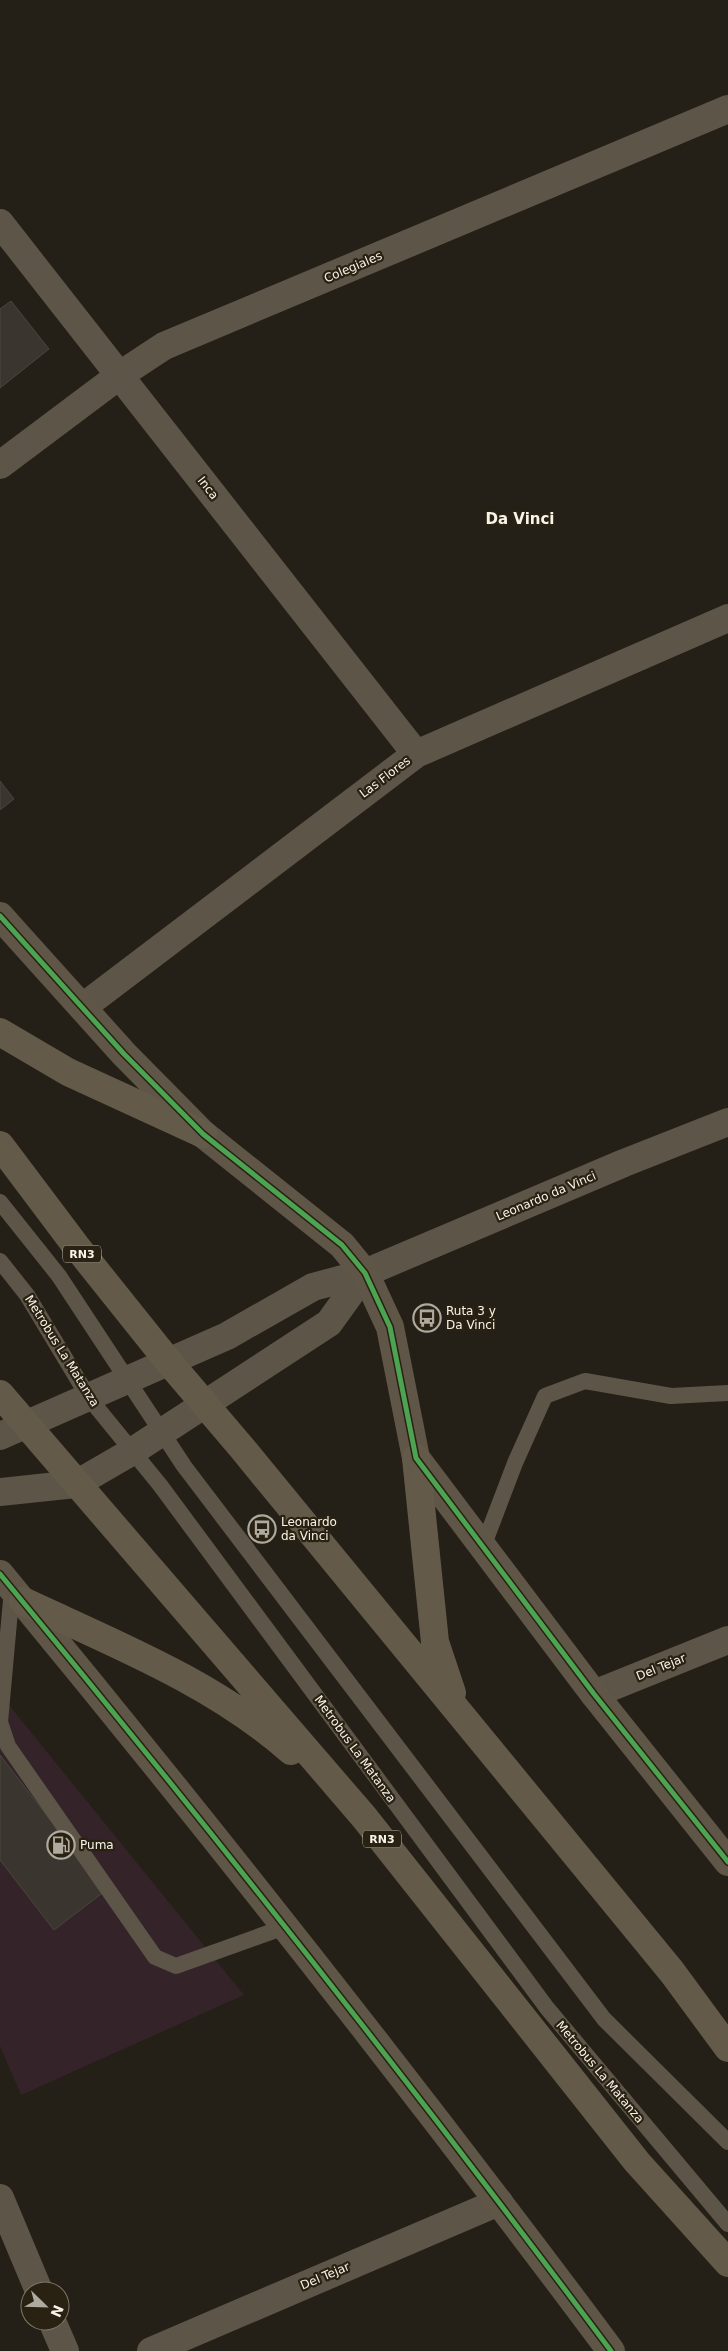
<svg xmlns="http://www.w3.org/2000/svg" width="728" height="2351" viewBox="0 0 728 2351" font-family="'DejaVu Sans',sans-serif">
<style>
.commercial{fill:#342328}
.building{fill:#3a362f;stroke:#4a463e}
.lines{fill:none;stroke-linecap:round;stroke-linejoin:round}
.lane{stroke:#5c5548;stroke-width:16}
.street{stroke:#5c5548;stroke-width:28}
.secondary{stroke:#5f5648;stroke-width:28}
.highway{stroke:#645a49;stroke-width:28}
.cycleway-casing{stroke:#292212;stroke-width:8}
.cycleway{stroke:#4ca352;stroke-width:5}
.labels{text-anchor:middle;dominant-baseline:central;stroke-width:4.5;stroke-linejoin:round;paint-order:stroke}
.shield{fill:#292212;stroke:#bbb5a9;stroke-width:1}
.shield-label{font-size:11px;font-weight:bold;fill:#f9f4ea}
.street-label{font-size:12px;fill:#f9f4ea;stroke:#292212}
.poi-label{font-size:12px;fill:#f9f4ea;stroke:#292212;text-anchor:start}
.quarter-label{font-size:15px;font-weight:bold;fill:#f9f4ea;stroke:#292212}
</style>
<rect width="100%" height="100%" fill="#242017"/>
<!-- commercial -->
<path class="commercial" d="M 0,1694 L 244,1995 L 21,2095 L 0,2046 Z"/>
<!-- building -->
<path class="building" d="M 11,301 L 49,349 L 0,388 L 0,309 Z
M 0,781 L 14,799 L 0,810 Z
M 0,1755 L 105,1891 L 54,1930 L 0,1860 Z"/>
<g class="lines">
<!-- lane -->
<path class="lane" d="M 0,1202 L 59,1276 L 184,1466 L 604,2019 L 728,2142
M 0,1261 L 27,1295 L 89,1398 L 160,1485 L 547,2008 L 728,2224
M 483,1547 L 515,1463 L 545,1396 L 585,1381 L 671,1396 L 728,1393
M 12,1589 L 0,1722 L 8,1746 L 155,1957 L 176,1966 L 285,1927"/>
<!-- street -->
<path class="street" d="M 0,223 L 416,754
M 0,465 L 120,375 L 164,346 L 728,109
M 83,1007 L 416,754 L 728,618
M 0,1436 L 227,1336 L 313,1287 L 365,1273 L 624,1163 L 728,1122
M 0,1492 L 76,1484 L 133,1451 L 329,1323 L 365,1273
M 594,1694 L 728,1640
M 0,2198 L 39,2291
M 52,2321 L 65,2351
M 151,2351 L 499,2202"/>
<!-- secondary -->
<path class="secondary" d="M 0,916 L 124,1054 L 203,1134 L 342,1245 L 365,1273 L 390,1327 L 416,1458 L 594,1694 L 728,1862
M 0,1574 C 210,1828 414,2087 611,2351"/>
<!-- highway -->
<path class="highway" d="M 0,1032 L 68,1072 L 203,1134
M 0,1145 L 76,1246 L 168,1361 L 242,1448 L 672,1972 L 728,2048
M 0,1394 L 364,1817 L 637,2162 L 728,2263
M 416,1458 L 435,1642 L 452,1693
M 23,1601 C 115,1644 214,1683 291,1751"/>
<!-- cycleway casing -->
<g class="cycleway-casing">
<path id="cycleway" d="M 0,916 L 124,1054 L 203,1134 L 342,1245 L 365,1273 L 390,1327 L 416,1458 L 594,1694 L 728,1862
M 0,1574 C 210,1828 414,2087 611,2351"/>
</g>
<!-- cycleway -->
<use href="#cycleway" class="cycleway"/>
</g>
<!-- icons -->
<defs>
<g id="bus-ring" transform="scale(1.4375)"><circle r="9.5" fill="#292212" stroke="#aeaaa0" stroke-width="1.5"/><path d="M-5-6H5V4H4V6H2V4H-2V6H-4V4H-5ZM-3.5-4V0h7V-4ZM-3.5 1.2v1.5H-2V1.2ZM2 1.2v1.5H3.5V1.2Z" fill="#aeaaa0"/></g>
<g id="fuel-ring" transform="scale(1.4375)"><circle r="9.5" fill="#292212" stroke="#aeaaa0" stroke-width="1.5"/><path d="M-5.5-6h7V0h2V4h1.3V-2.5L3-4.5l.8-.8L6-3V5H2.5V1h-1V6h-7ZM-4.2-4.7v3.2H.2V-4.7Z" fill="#aeaaa0"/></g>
</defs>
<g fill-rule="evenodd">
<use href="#bus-ring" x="427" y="1318"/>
<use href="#bus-ring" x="262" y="1529"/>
<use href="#fuel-ring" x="61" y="1845"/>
</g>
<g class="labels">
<!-- shield labels -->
<g class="shield">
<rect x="63" y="1245.5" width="38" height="17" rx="4"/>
<rect x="363" y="1830.5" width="38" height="17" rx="4"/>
</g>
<g class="shield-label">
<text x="82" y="1254">RN3</text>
<text x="382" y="1839">RN3</text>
</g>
<!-- street labels -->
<g class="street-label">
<text transform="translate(353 267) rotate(-23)">Colegiales</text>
<text transform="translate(208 488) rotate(52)">Inca</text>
<text transform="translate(385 777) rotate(-37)">Las Flores</text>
<text transform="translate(546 1196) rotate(-23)">Leonardo da Vinci</text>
<text transform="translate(62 1351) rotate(58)">Metrobus La Matanza</text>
<text transform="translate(661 1667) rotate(-22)">Del Tejar</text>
<text transform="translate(355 1749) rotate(54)">Metrobus La Matanza</text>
<text transform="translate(600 2072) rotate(50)">Metrobus La Matanza</text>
<text transform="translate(325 2276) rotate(-23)">Del Tejar</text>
</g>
<!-- poi labels -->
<g class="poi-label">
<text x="446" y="1311">Ruta 3 y<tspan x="446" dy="14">Da Vinci</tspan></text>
<text x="281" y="1522">Leonardo<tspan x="281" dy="14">da Vinci</tspan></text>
<text x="80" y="1845">Puma</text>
</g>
<!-- quarter labels -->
<g class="quarter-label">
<text x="520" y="519">Da Vinci</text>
</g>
</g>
<!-- north arrow -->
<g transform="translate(45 2306) rotate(113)"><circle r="24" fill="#292212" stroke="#7c7668"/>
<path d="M0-4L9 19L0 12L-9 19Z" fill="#aeaaa0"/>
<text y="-8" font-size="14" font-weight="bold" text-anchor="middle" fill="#f9f4ea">N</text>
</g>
</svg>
